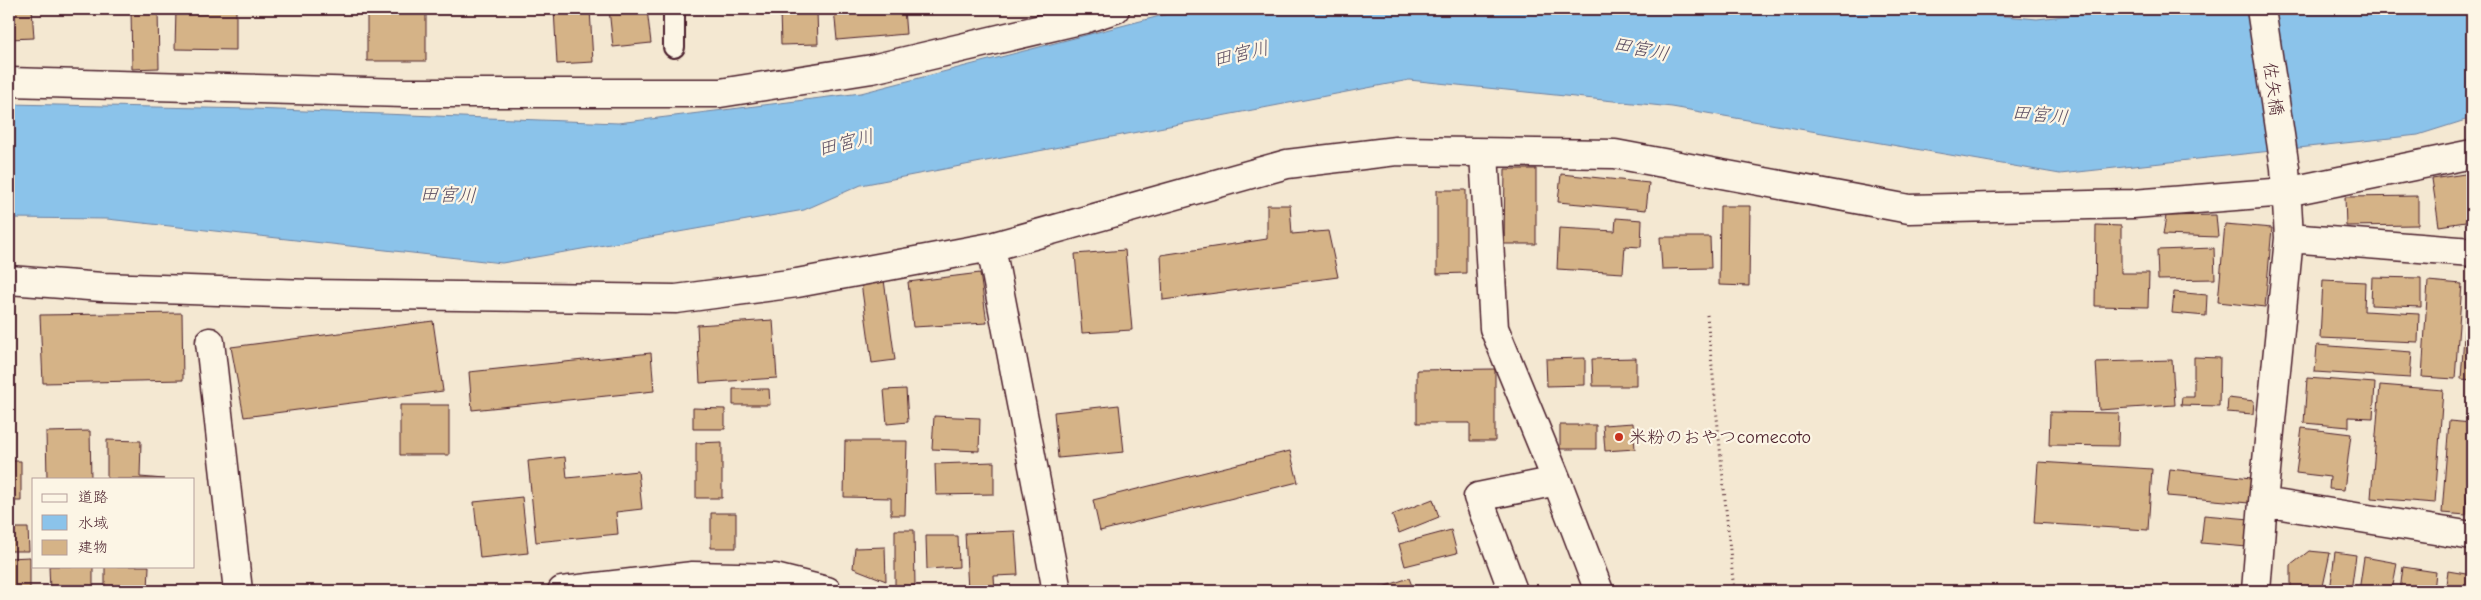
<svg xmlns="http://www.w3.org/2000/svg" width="2481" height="600" viewBox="0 0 2481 600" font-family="'Comic Neue','Klee One',sans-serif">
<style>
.water{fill:#8bc3ea;stroke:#71819e}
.building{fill:#d5b387;stroke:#4a1f2b}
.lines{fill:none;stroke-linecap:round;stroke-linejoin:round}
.service-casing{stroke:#4a1f2b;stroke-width:24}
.minor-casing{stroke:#4a1f2b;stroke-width:31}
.tertiary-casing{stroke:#4a1f2b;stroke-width:31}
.path{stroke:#4a1f2b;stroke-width:3;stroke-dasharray:1 4;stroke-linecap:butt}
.service{stroke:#fcf5e5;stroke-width:20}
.minor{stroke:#fcf5e5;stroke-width:28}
.tertiary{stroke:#fcf5e5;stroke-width:28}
.poi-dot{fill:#c8321e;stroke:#fcf5e5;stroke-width:2}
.labels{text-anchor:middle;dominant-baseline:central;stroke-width:4.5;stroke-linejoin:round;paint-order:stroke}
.street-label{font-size:18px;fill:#4a1f2b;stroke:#fcf5e5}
.poi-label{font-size:18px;fill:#4a1f2b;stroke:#fcf5e5;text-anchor:start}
.water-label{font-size:19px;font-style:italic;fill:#5e5064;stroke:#fcf5e5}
</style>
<rect width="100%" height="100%" fill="#f4e8d2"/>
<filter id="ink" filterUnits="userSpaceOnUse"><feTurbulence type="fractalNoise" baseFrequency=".02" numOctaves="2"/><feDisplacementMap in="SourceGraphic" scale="10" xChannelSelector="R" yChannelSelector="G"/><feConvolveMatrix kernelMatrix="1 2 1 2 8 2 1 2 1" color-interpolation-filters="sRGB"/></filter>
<g filter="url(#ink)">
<!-- water -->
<path class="water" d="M 1187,9 L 1927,9 L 2037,19 L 2125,9 L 2472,9 L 2472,118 L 2418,135 L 2060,174 L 1672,107 L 1409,80 L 861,185 L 804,210 L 502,263 L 107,219 L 9,218 L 9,104 L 252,109 L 618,123 L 861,93 Z"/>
<!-- building -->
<path class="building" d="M 9,9 L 32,9 L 34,38 L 9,39 Z
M 131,9 L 158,9 L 159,68 L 132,69 Z
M 176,9 L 236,9 L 236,50 L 175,49 Z
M 367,9 L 426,9 L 426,61 L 367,61 Z
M 554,9 L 590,9 L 593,62 L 557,64 Z
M 609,9 L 647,9 L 651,43 L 613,47 Z
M 834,9 L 904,9 L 906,34 L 837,40 Z
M 817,11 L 818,44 L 781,45 L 780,12 Z
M 1505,169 L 1536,169 L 1536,244 L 1504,244 Z
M 2471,173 L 2472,221 L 2439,226 L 2432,179 Z
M 1561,174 L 1649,183 L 1646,210 L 1558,202 Z
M 1437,190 L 1466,190 L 1466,273 L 1437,274 Z
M 2418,196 L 2418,225 L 2346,226 L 2345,197 Z
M 1267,205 L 1290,205 L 1292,234 L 1328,231 L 1338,277 L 1163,300 L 1161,255 L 1267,239 Z
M 1720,206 L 1750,206 L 1749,286 L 1719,285 Z
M 2216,215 L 2218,237 L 2163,235 L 2166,216 Z
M 1616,218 L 1642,220 L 1641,247 L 1625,246 L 1623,273 L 1557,269 L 1559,228 L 1615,231 Z
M 2225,224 L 2272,228 L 2265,307 L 2218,302 Z
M 2096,225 L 2121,226 L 2121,273 L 2149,273 L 2148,307 L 2095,306 Z
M 1660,237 L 1710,237 L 1711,268 L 1662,269 Z
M 2214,248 L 2215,279 L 2158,280 L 2157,250 Z
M 1125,250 L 1132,330 L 1082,333 L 1075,254 Z
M 980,273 L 987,323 L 913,327 L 908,282 Z
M 2372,277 L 2421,278 L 2421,307 L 2371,305 Z
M 884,280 L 895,360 L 872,363 L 861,283 Z
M 2323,280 L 2365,282 L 2364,311 L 2419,314 L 2418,342 L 2320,338 Z
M 2428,281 L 2462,284 L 2455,379 L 2422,377 Z
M 2174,292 L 2207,295 L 2206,316 L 2172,313 Z
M 2466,307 L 2472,308 L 2472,380 L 2461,379 Z
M 182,313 L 183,380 L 43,383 L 40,315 Z
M 773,320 L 777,378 L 700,383 L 697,325 Z
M 433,321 L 443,391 L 244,417 L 231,347 Z
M 2317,345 L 2412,352 L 2410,378 L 2315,372 Z
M 651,353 L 654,391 L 472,410 L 469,372 Z
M 2194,357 L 2220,358 L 2219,406 L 2181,405 L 2182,397 L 2194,397 Z
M 1585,358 L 1585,385 L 1547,386 L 1546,359 Z
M 1636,358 L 1636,386 L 1593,386 L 1592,359 Z
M 2172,360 L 2175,405 L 2099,410 L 2096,362 Z
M 1495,369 L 1495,441 L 1470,441 L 1470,423 L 1417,423 L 1417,370 Z
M 2307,378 L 2375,383 L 2373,418 L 2349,417 L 2349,427 L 2304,423 Z
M 2380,385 L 2443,390 L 2435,503 L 2371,498 Z
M 733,389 L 769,389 L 770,405 L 733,405 Z
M 906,389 L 908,422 L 887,424 L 884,390 Z
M 2228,398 L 2254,401 L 2253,414 L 2227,412 Z
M 400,405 L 449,405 L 449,455 L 400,455 Z
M 1119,405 L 1124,452 L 1058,458 L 1054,412 Z
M 693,408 L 725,409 L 725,429 L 693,429 Z
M 2050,412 L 2119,413 L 2118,446 L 2049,445 Z
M 934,416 L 980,418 L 979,451 L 932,449 Z
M 2449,421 L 2472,423 L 2466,515 L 2442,513 Z
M 1633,423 L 1635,449 L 1605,451 L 1603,425 Z
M 1560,425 L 1596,425 L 1596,449 L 1560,449 Z
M 2302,428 L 2351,434 L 2344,490 L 2329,489 L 2330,477 L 2296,473 Z
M 90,431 L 91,479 L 47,479 L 46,432 Z
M 107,440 L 141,441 L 140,477 L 164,479 L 107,479 Z
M 845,441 L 907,441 L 905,515 L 891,515 L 891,498 L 844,497 Z
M 722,442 L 722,498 L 696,498 L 696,443 Z
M 1290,451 L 1298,482 L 1100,531 L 1093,500 Z
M 565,457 L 567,478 L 638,471 L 642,509 L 616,512 L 618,534 L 536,542 L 528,461 Z
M 9,461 L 21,461 L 21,501 L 9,501 Z
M 994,462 L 994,494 L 936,495 L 935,464 Z
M 2038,462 L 2152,469 L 2148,530 L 2034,523 Z
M 2170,469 L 2251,478 L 2249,503 L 2167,496 Z
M 522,497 L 528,553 L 480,558 L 474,502 Z
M 1433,499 L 1439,517 L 1399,533 L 1392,515 Z
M 711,513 L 736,513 L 736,548 L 711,548 Z
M 2204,515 L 2250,519 L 2247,547 L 2201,543 Z
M 9,528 L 28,528 L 29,551 L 9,551 Z
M 895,530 L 914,530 L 915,586 L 895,586 Z
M 1451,530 L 1457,553 L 1405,566 L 1399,544 Z
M 1015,531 L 1018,575 L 994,576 L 995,591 L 968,591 L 965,533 Z
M 926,536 L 958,536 L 959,567 L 927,569 Z
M 885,547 L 886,581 L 853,568 L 855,548 Z
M 2309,551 L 2330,553 L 2322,591 L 2291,591 L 2291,565 Z
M 2335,552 L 2356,555 L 2351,591 L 2330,591 Z
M 30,557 L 30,591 L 9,591 L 9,558 Z
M 2364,557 L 2397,563 L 2392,591 L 2359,591 Z
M 49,566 L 93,566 L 93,591 L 50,591 Z
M 105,566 L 149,566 L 148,591 L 105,591 Z
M 2403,567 L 2436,572 L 2434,591 L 2400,591 Z
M 2448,571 L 2472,575 L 2472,591 L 2445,591 Z
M 1409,578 L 1414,591 L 1371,591 Z"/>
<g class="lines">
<!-- service casing -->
<g class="service-casing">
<path id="service" d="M 674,9 L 674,47"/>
</g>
<!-- minor casing -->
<g class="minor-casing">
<path id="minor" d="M 2261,9 L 2285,168 L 2289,238 L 2263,502
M 9,82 L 405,93 L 720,93 L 872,69 L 1084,19 L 1115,9
M 1484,153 L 1494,328 L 1557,481
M 2289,238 L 2472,252
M 991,247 L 1057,591
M 9,280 L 102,287 L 310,294 L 676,299 L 797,283 L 991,247 L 1287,164 L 1396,151 L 1615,154 L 1909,209 L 2133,204 L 2286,192 L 2472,154
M 210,342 L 238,591
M 1513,591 L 1478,497 L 1557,481 L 1599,591
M 2256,591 L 2263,502 L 2472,536"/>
</g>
<!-- tertiary casing -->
<g class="tertiary-casing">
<path id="tertiary" d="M 562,591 L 693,576 L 775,578 L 827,591"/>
</g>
<!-- path -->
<path class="path" d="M 1707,315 L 1734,591"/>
<!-- service -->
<use href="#service" class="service"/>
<!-- minor -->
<use href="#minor" class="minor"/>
<!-- tertiary -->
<use href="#tertiary" class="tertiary"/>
</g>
</g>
<!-- markers -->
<circle class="poi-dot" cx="1619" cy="437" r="5"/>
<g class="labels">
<!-- street labels -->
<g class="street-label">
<text transform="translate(2273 89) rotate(82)">佐矢橋</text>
</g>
<!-- poi labels -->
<g class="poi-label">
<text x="1629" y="437">米粉のおやつcomecoto</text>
</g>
<!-- water labels -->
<g class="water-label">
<text transform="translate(1641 49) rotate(12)">田宮川</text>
<text transform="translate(1241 54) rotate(-13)">田宮川</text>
<text transform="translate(2040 115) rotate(6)">田宮川</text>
<text transform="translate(846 143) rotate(-14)">田宮川</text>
<text transform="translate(448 195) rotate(2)">田宮川</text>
</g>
</g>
<!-- margin -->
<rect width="2481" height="600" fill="none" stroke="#fcf5e5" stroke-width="30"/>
<rect x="15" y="15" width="2451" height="570" fill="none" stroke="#4a1f2b" stroke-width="2" filter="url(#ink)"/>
<!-- legend -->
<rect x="32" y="478" width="162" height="90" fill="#fcf5e5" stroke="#b59f9b"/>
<rect x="42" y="494" width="25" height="8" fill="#fcf5e5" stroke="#b59f9b"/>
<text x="78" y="502" font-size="15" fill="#4a1f2b">道路</text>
<rect x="42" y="515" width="25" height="15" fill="#8bc3ea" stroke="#b59f9b"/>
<text x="78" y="528" font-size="15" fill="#4a1f2b">水域</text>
<rect x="42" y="540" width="25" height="15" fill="#d5b387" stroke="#b59f9b"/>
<text x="78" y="552" font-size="15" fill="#4a1f2b">建物</text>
</svg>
